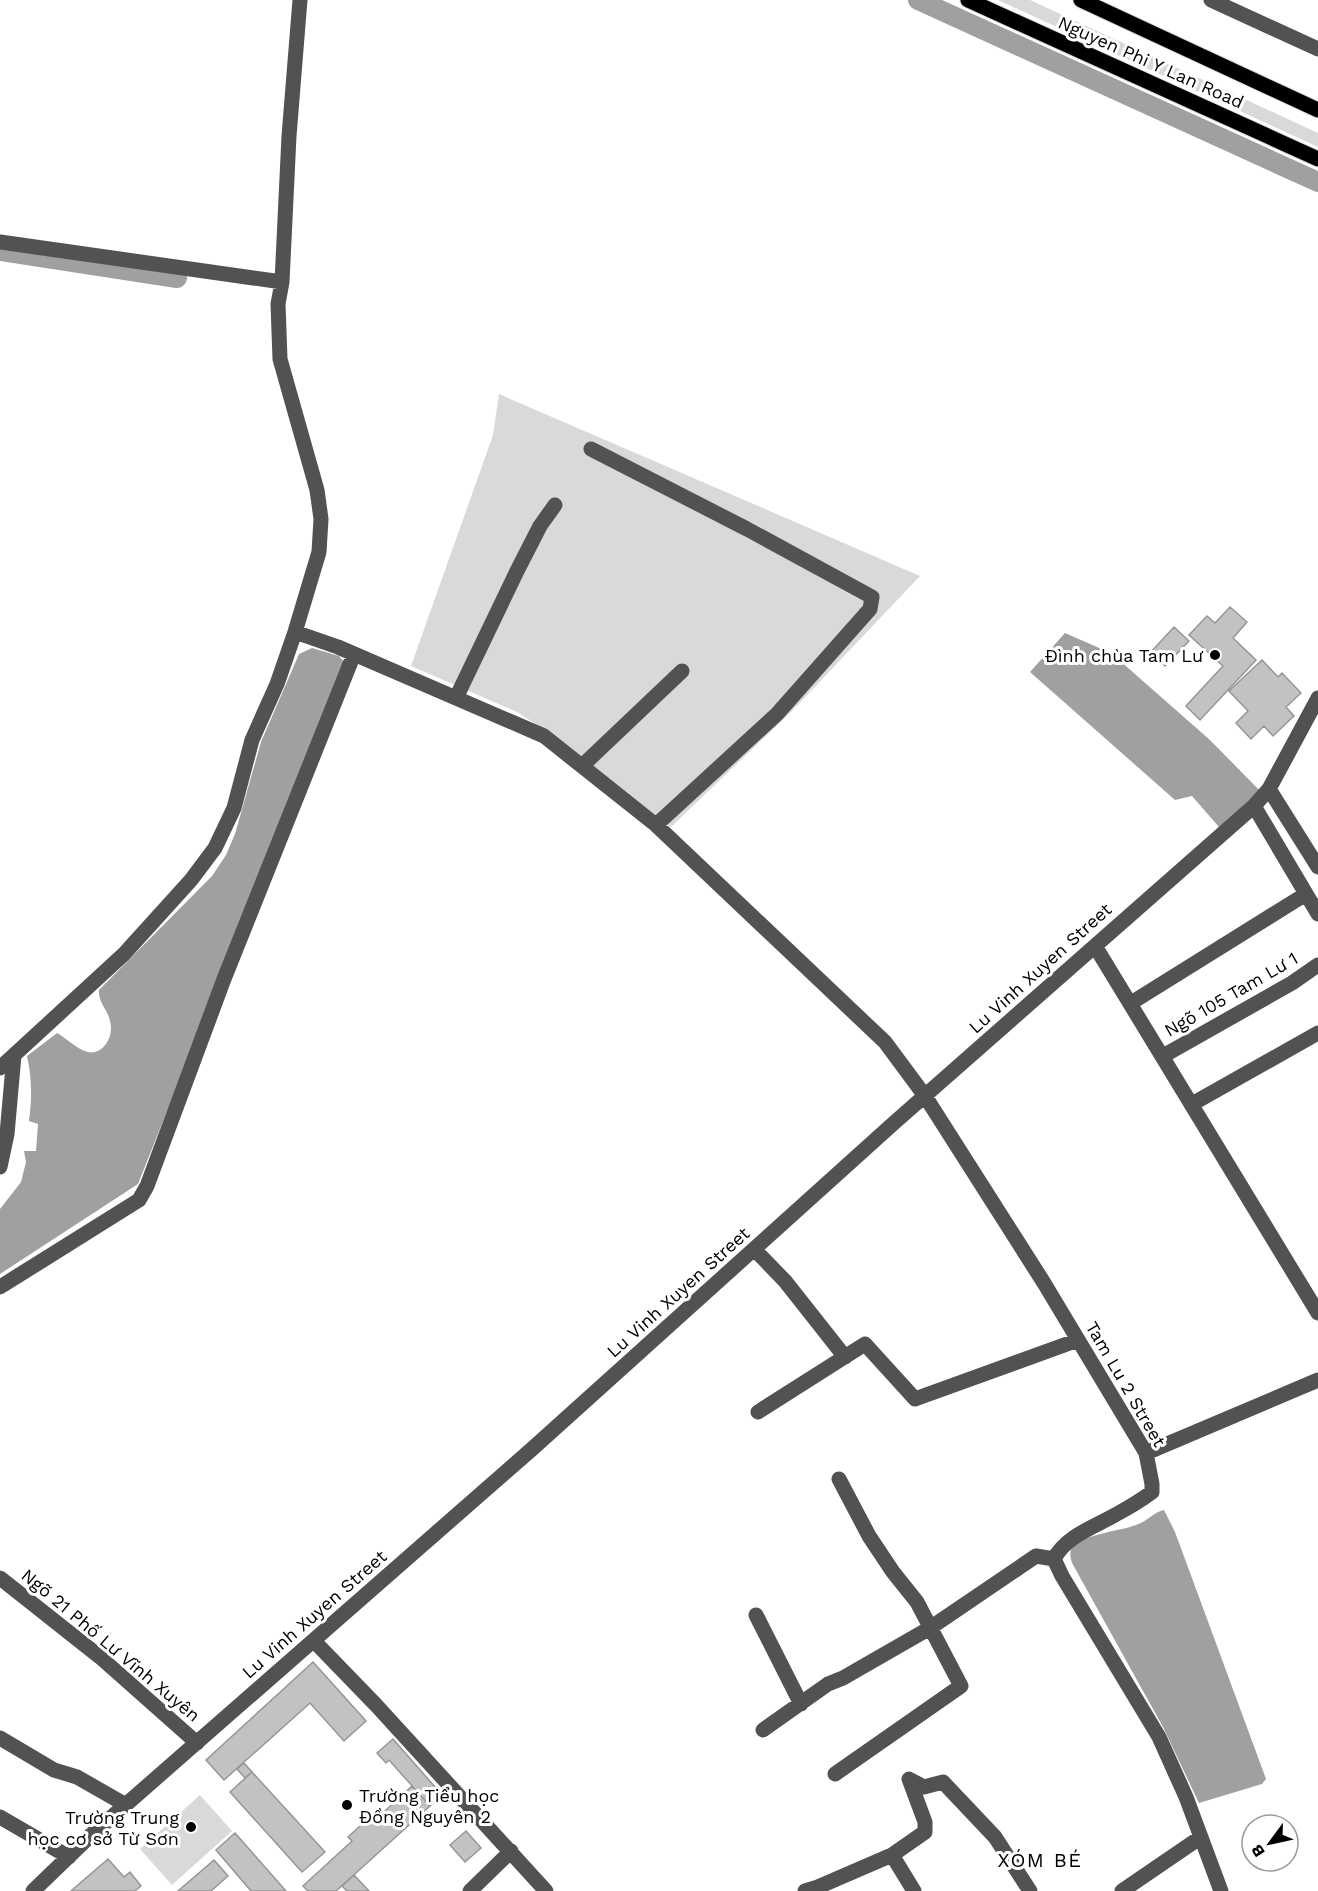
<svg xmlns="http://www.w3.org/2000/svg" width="1318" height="1891" viewBox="0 0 1318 1891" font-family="'Work Sans',sans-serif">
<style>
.green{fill:#d9d9d9}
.water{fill:#a0a0a0}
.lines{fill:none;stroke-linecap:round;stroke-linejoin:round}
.canal{stroke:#a0a0a0;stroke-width:20}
.building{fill:#c2c2c2;stroke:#969696;stroke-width:1.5}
.major-casing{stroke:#dbdbdb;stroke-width:17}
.minor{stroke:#525252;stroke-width:15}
.major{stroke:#000;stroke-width:15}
.poi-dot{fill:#000;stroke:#fff;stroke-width:2}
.labels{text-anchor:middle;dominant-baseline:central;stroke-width:6;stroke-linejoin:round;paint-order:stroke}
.street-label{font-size:18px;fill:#000;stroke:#fff}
.poi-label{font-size:18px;fill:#000;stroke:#fff;text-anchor:end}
.neighbourhood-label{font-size:20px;letter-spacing:1.5px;fill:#000;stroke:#fff}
</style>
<rect width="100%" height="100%" fill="#fff"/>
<!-- green -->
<path class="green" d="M 998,0 L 1030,0 L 1318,133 L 1318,147 Z
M 499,394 L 920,576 L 792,711 L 671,827 L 559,739 L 517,712 L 411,666 L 493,435 Z
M 200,1795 L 232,1831 L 172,1885 L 140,1849 Z"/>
<!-- water -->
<path class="water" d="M 1065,633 L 1106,651 L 1119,660 L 1210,740 L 1263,794 L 1219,827 L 1192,796 L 1175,800 L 1030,672 Z
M 312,648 L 339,656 L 345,663 L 138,1184 L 0,1274 L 0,1209 L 21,1182 L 26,1162 L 24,1151 L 36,1151 L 38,1124 L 29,1121 C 32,1099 32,1078 27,1056 L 57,1033 C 72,1041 90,1065 106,1044 C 111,1037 112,1029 110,1021 C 108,1010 98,1003 99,990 L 212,876 L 226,855 L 235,834 L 261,742 L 299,654 Z
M 1164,1510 L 1175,1532 L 1266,1779 L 1262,1784 L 1199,1803 L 1163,1727 L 1072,1563 C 1070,1556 1069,1550 1074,1545 C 1087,1534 1120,1531 1136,1525 C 1148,1521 1152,1513 1164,1510 Z"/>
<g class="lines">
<!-- canal -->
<path class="canal" d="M 918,0 L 1318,182
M 0,251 L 177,278"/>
</g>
<!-- building -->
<path class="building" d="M 1230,607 L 1247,622 L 1233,638 L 1256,660 L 1200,720 L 1186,706 L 1223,666 L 1189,635 L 1207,616 L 1215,623 Z
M 1174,627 L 1189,641 L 1165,666 L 1151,652 Z
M 1262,660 L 1278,677 L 1282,673 L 1301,693 L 1286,707 L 1294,716 L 1273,736 L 1264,726 L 1251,739 L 1236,723 L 1248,711 L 1229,691 Z
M 313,1662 L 366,1721 L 344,1741 L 310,1703 L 224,1780 L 206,1760 Z
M 393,1739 L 442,1795 L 430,1806 L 389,1760 L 386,1763 L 377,1753 Z
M 244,1763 L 252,1772 L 245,1778 L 237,1769 Z
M 252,1772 L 325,1852 L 302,1872 L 230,1792 Z
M 412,1786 L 430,1806 L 336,1891 L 308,1891 L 303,1886 L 352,1841 L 348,1837 L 370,1817 L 374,1821 Z
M 466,1831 L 481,1848 L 465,1862 L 450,1845 Z
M 235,1833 L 286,1891 L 251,1891 L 216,1850 Z
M 108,1859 L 124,1877 L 130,1872 L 141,1886 L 135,1891 L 71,1891 Z
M 214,1860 L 228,1876 L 211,1891 L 178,1891 Z
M 354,1875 L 369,1891 L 347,1891 L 342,1886 Z"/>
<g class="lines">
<!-- major casing -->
<g class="major-casing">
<path id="major" d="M 968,0 L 1318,159
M 1081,0 L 1318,110"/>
</g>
<!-- minor -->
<path class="minor" d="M 1211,0 L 1318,49
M 0,242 L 282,282
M 591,449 L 747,529 L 872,597 L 870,609 L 777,714 L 656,825
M 295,632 L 338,647 L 544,736 L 656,825 L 885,1042 L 925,1096 L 1044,1283 L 1146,1453 L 1152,1484 L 1152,1492 C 1140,1501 1128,1508 1115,1515 C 1094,1527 1066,1536 1054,1559 L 1062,1576 L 1159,1737 L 1186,1797 L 1221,1891
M 456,698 L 517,571 L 540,526 L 555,505
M 582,766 L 682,671
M 1269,789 L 1318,867
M 1254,806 L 1318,914
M 1095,946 L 1318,1313
M 1131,1003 L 1306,894
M 1163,1056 L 1292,983 L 1318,965
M 0,1068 L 124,954 L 191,880 L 215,848 L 234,808 L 252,740 L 277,684 L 295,632 L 319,552 L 321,519 L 317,490 L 280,359 L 278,304 L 282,282 L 289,136 L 300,0
M 1192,1104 L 1318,1033
M 0,1167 L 7,1134 L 14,1055
M 754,1249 L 785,1281 L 845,1357
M 0,1287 L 139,1200 L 147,1186 L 224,979 L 354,654
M 758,1412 L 865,1344 L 915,1399 L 1078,1340
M 1146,1453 L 1318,1380
M 0,1578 L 100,1657 L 197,1743
M 756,1615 L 801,1704
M 314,1641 L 376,1705 L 546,1891
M 763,1730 L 828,1684 L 843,1678 L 930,1628 L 1036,1556 L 1054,1559
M 0,1738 L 54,1770 L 77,1777 L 126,1805
M 835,1774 L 961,1686 L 917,1602 L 893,1572 L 869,1536 L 839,1479
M 0,1817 L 69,1857
M 33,1891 L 90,1836 L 532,1449 L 895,1122 L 1254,806 L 1269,789 L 1318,698
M 470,1891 L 511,1851
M 805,1891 L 818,1887 L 892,1855
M 914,1891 L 892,1855 L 925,1832 L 925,1822 L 909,1779 L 924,1787 L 943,1782 L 995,1837 L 1030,1891
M 1122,1891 L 1201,1837"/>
<!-- major -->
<use href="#major" class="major"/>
</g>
<!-- markers -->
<g class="poi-dot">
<circle cx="1215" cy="655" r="6"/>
<circle cx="347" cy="1805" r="6"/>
<circle cx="191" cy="1827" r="6"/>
</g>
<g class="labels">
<!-- street labels -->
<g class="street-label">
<text transform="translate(1151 62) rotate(24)">Nguyen Phi Y Lan Road</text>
<text transform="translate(1040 968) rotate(-42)">Lu Vinh Xuyen Street</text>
<text transform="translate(1231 994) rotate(-30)">Ngõ 105 Tam Lư 1</text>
<text transform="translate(678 1292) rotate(-42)">Lu Vinh Xuyen Street</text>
<text transform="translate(1126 1384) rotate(60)">Tam Lu 2 Street</text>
<text transform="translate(314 1614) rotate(-41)">Lu Vinh Xuyen Street</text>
<text transform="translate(111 1645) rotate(40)">Ngõ 21 Phố Lư Vĩnh Xuyên</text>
</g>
<!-- poi labels -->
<g class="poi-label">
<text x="1203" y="655">Đình chùa Tam Lư</text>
<text x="359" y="1795" text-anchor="start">Trường Tiểu học<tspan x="359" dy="21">Đồng Nguyên 2</tspan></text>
<text x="179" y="1817">Trường Trung<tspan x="179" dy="21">học cơ sở Từ Sơn</tspan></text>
</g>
<!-- neighbourhood labels -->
<g class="neighbourhood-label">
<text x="1040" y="1860">XÓM BÉ</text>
</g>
</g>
<!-- north arrow -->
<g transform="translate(1270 1843) rotate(237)"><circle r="28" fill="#ffffff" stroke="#999999" stroke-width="1.5"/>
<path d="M0-4.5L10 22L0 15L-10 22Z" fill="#000000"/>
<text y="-9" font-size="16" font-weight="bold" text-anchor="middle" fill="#000000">B</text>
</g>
</svg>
